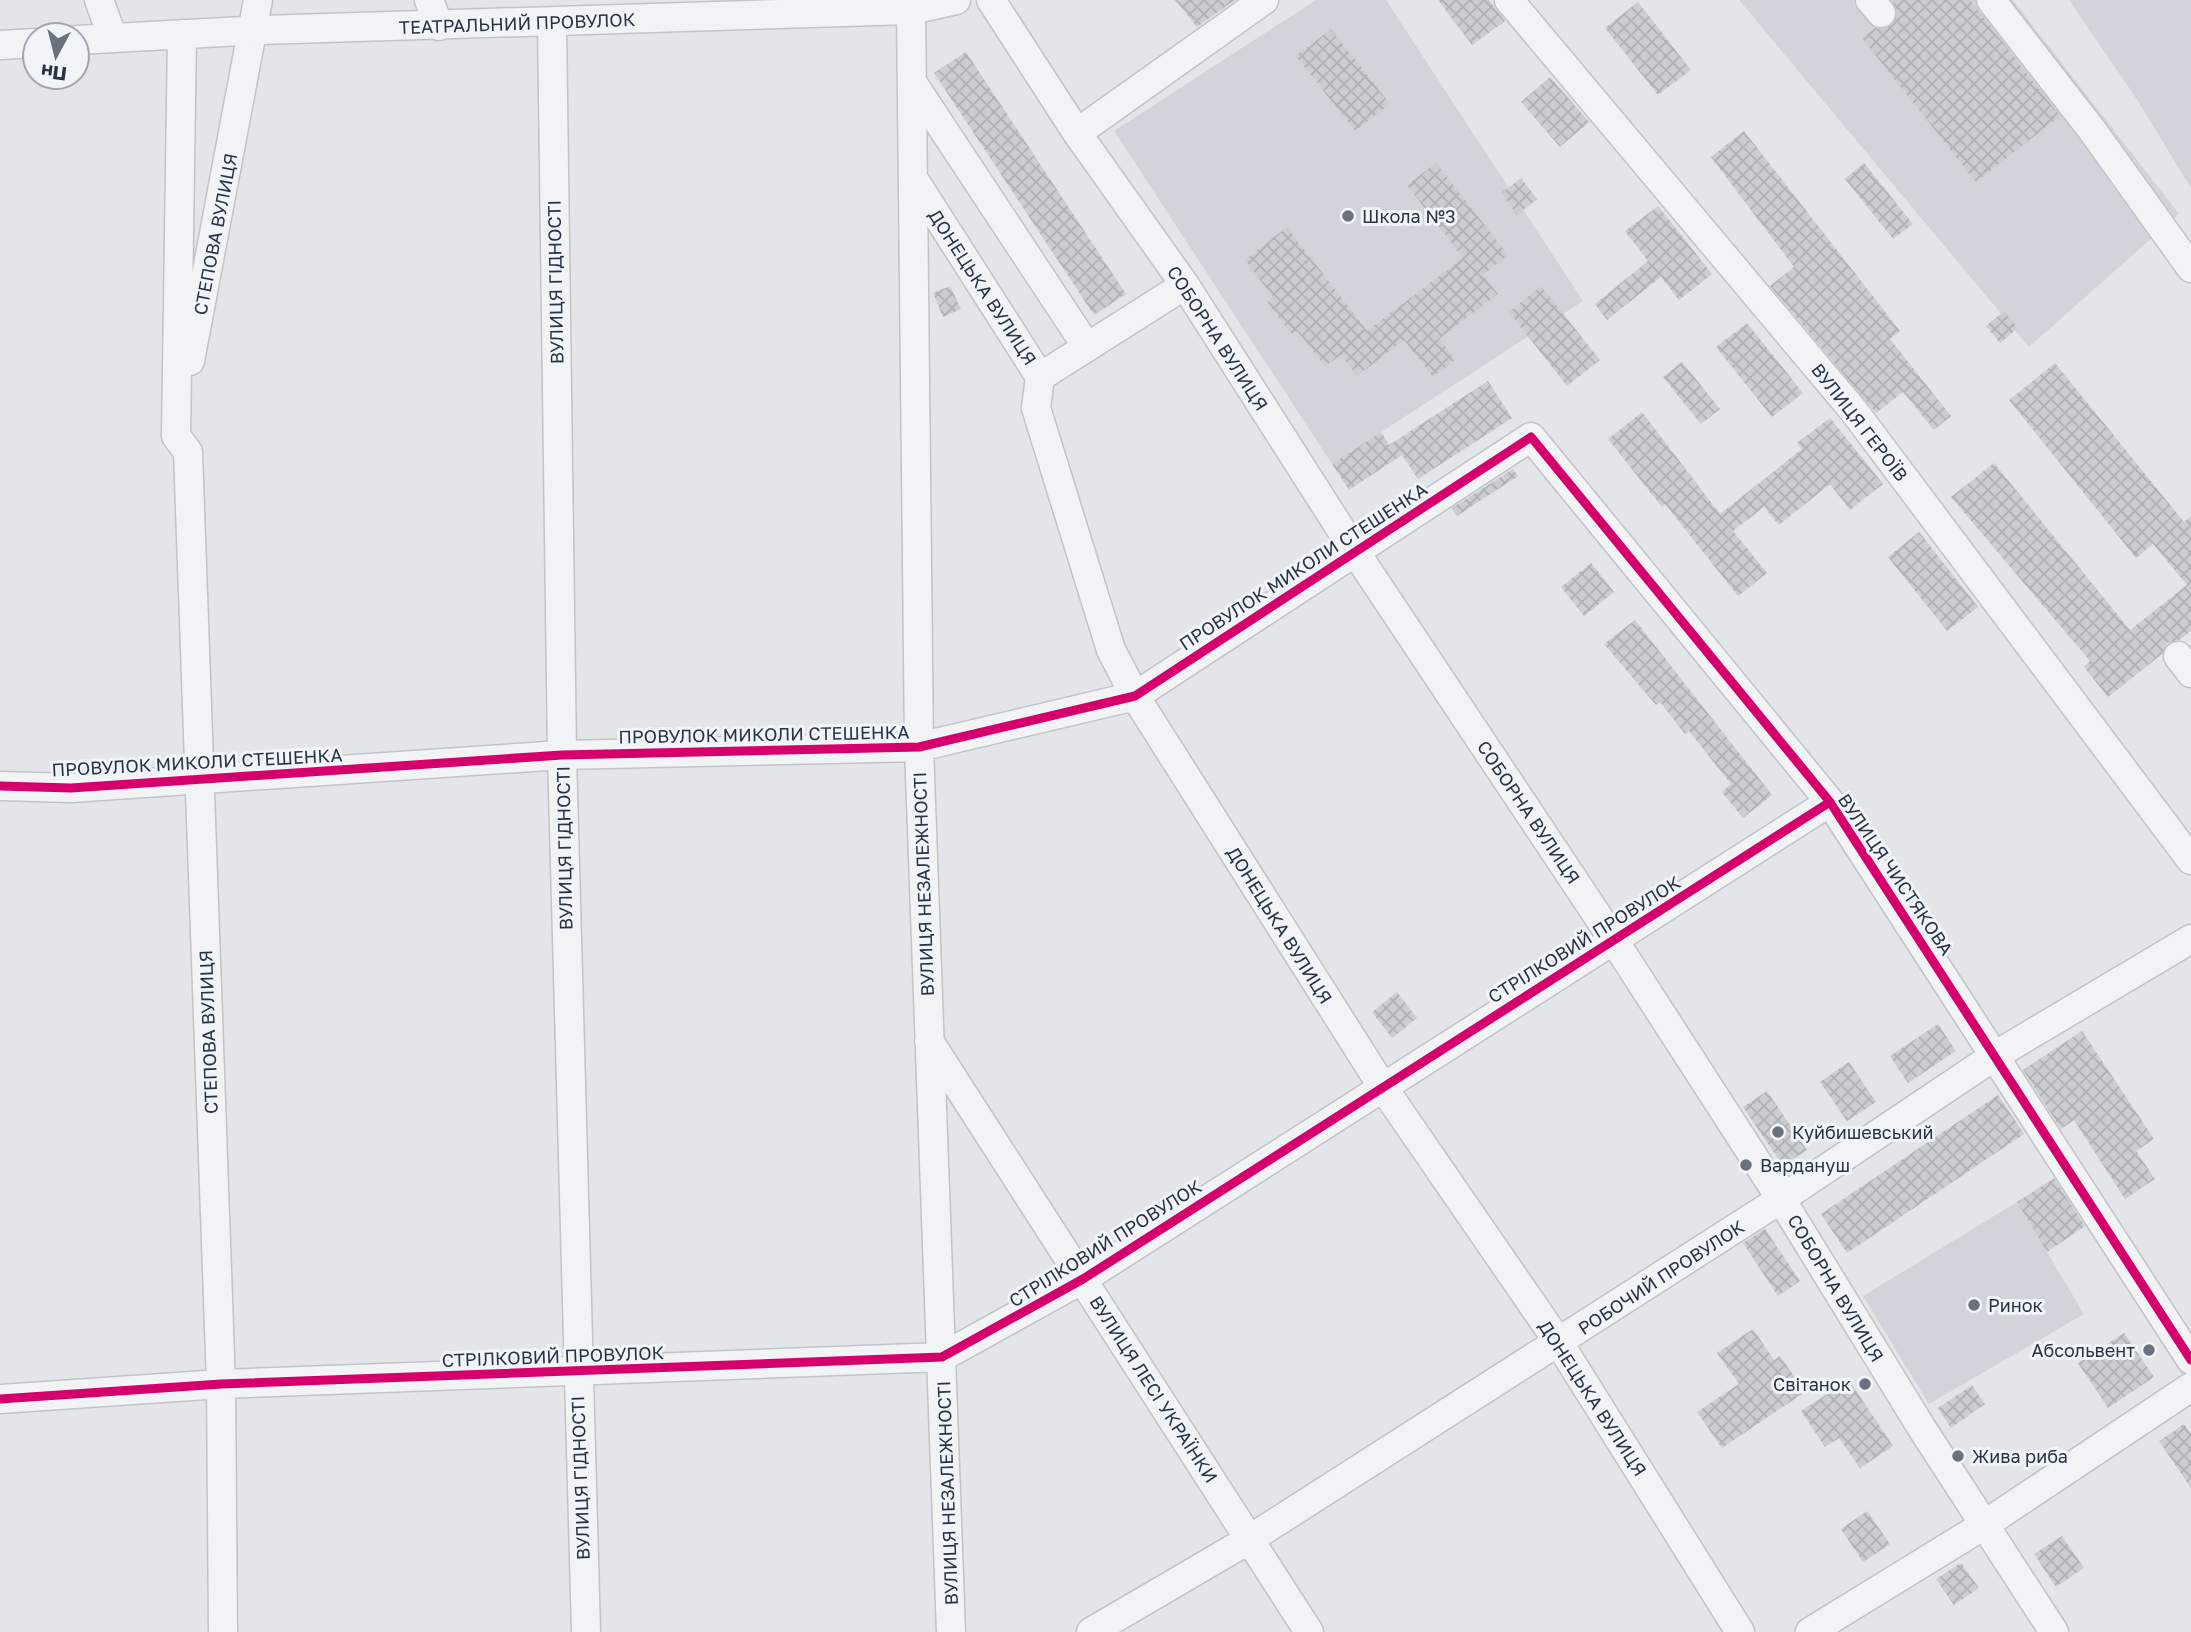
<svg xmlns="http://www.w3.org/2000/svg" width="2191" height="1632" viewBox="0 0 2191 1632" font-family="'Golos Text',sans-serif">
<style>
.built{fill:#d1d5db}
.building{fill:url(#building-cross-hatch)}
.lines{fill:none;stroke-linecap:round;stroke-linejoin:round}
.minor-casing{stroke:#c1c3c6;stroke-width:31}
.minor{stroke:#f2f3f5;stroke-width:28}
.cycleway-casing{stroke:#f1f4f8;stroke-width:13}
.cycleway{stroke:#d6006c;stroke-width:9}
.poi-dot{fill:#69727d;stroke:#f1f4f8;stroke-width:2.5}
.labels{text-anchor:middle;dominant-baseline:central;stroke-width:6;stroke-linejoin:round;paint-order:stroke}
.street-label{font-size:18px;fill:#283443;stroke:#f1f4f8}
.poi-label{font-size:18px;fill:#283443;stroke:#f1f4f8;text-anchor:start}
</style>
<defs>
<pattern id="building-cross-hatch" width="8" height="8" patternUnits="userSpaceOnUse" patternTransform="scale(1.75)"><rect width="8" height="8" fill="#cbced1"/><path d="M0 0l8 8M0 8l8-8" fill="none" stroke="#aeb2b5"/></pattern>
</defs>
<rect width="100%" height="100%" fill="#e3e5e8"/>
<!-- built -->
<path class="built" d="M 1316,0 L 1386,0 L 1583,301 L 1332,464 L 1114,131 Z
M 1739,0 L 2013,0 L 2179,214 L 2029,347 Z
M 2069,0 L 2191,0 L 2191,188 L 2136,98 Z
M 2017,1202 L 2084,1314 L 1929,1404 L 1863,1296 Z"/>
<!-- building -->
<path class="building" d="M 1175,0 L 1235,0 L 1197,27 Z
M 1438,0 L 1489,0 L 1505,21 L 1472,45 Z
M 1892,0 L 1970,0 L 2060,116 L 1976,182 L 1862,38 L 1875,28 L 1883,29 L 1892,25 L 1897,11 Z
M 1638,2 L 1691,70 L 1658,95 L 1605,28 Z
M 1331,29 L 1390,104 L 1355,131 L 1296,56 Z
M 966,52 L 1126,294 L 1094,315 L 934,73 Z
M 1550,77 L 1589,122 L 1560,147 L 1521,102 Z
M 1744,131 L 1900,331 L 1890,339 L 1951,416 L 1934,430 L 1903,392 L 1876,413 L 1770,286 L 1794,267 L 1711,157 Z
M 1436,163 L 1508,255 L 1483,275 L 1498,294 L 1439,339 L 1455,360 L 1433,377 L 1404,340 L 1357,376 L 1341,355 L 1325,366 L 1297,331 L 1292,334 L 1267,302 L 1273,297 L 1245,260 L 1287,227 L 1367,331 L 1463,258 L 1407,185 Z
M 1864,163 L 1913,224 L 1893,239 L 1845,179 Z
M 1521,178 L 1537,199 L 1517,215 L 1501,193 Z
M 1658,206 L 1712,274 L 1679,300 L 1661,277 L 1607,320 L 1595,304 L 1648,261 L 1625,231 Z
M 950,286 L 961,309 L 943,317 L 933,293 Z
M 1541,286 L 1600,360 L 1567,386 L 1509,312 Z
M 2004,311 L 2018,328 L 2000,343 L 1986,326 Z
M 1747,323 L 1803,393 L 1772,417 L 1716,347 Z
M 1682,362 L 1720,409 L 1701,424 L 1663,377 Z
M 2055,363 L 2184,522 L 2191,516 L 2191,631 L 2179,640 L 2167,643 L 2162,654 L 2108,697 L 2084,667 L 2090,661 L 1951,497 L 1994,463 L 2130,630 L 2187,585 L 2153,544 L 2136,558 L 2009,400 Z
M 1488,381 L 1512,418 L 1418,479 L 1402,455 L 1349,490 L 1332,464 L 1381,432 L 1389,445 Z
M 1642,412 L 1720,514 L 1802,449 L 1797,443 L 1830,418 L 1883,484 L 1850,510 L 1830,484 L 1779,525 L 1764,507 L 1733,531 L 1767,573 L 1738,596 L 1665,504 L 1662,507 L 1608,439 Z
M 1513,469 L 1518,476 L 1457,516 L 1452,508 Z
M 1919,532 L 1978,607 L 1947,631 L 1888,557 Z
M 1591,563 L 1614,592 L 1584,616 L 1561,587 Z
M 1635,620 L 1772,795 L 1743,818 L 1722,792 L 1731,784 L 1689,731 L 1685,734 L 1660,702 L 1656,705 L 1604,644 Z
M 1397,992 L 1417,1018 L 1392,1038 L 1372,1012 Z
M 1938,1024 L 1956,1051 L 1908,1083 L 1890,1056 Z
M 2082,1031 L 2154,1139 L 2136,1151 L 2155,1179 L 2125,1199 L 2074,1120 L 2061,1129 L 2023,1070 Z
M 1849,1062 L 1876,1102 L 1847,1121 L 1820,1082 Z
M 1767,1091 L 1807,1150 L 1783,1166 L 1743,1107 Z
M 1998,1095 L 2024,1134 L 1847,1253 L 1821,1214 Z
M 2054,1178 L 2085,1226 L 2047,1252 L 2017,1202 Z
M 1765,1229 L 1800,1281 L 1778,1296 L 1743,1243 Z
M 1753,1329 L 1774,1360 L 1780,1356 L 1805,1392 L 1722,1448 L 1697,1412 L 1739,1384 L 1717,1353 Z
M 2124,1333 L 2154,1377 L 2108,1408 L 2078,1363 Z
M 1849,1380 L 1893,1446 L 1860,1468 L 1839,1438 L 1825,1447 L 1801,1411 Z
M 1972,1385 L 1985,1404 L 1951,1428 L 1938,1408 Z
M 2184,1424 L 2191,1434 L 2191,1488 L 2159,1441 Z
M 1867,1511 L 1890,1544 L 1863,1562 L 1841,1529 Z
M 2062,1536 L 2084,1568 L 2056,1587 L 2034,1554 Z
M 1961,1563 L 1979,1588 L 1954,1605 L 1936,1579 Z"/>
<g class="lines">
<!-- minor casing -->
<g class="minor-casing">
<path id="minor" d="M 99,0 L 113,38
M 429,0 L 439,26
M 991,0 L 1077,133 L 1185,285 L 1354,550 L 1613,939 L 1781,1199 L 1923,1430 L 2054,1632
M 1509,0 L 1853,410 L 2191,860
M 1870,0 L 1881,13
M 1991,0 L 2092,130 L 2191,268
M 911,10 L 919,747 L 951,1632
M 552,23 L 562,755 L 586,1632
M 182,34 L 176,436 L 188,452 L 221,1384 L 223,1632
M 77,40 L 261,30 L 911,10 L 956,0
M 0,45 L 35,43
M 912,82 L 1087,347
M 1077,133 L 1264,0
M 913,178 L 1040,377 L 1036,408 L 1111,650 L 1135,696 L 1382,1086 L 1559,1343 L 1740,1632
M 190,361 L 258,0
M 1040,377 L 1185,285
M 2178,656 L 2191,673
M 0,786 L 71,788 L 562,755 L 919,747 L 1135,696 L 1531,437 L 1830,802 L 2191,1360
M 929,1041 L 1309,1632
M 0,1399 L 221,1384 L 942,1357 L 1083,1279 L 1830,802
M 1091,1632 L 1250,1539 L 1781,1199 L 1996,1055 L 2191,939
M 1810,1632 L 1984,1525 L 2191,1387"/>
</g>
<!-- minor -->
<use href="#minor" class="minor"/>
<!-- cycleway casing -->
<g class="cycleway-casing">
<path id="cycleway" d="M 0,786 L 71,788 L 562,755 L 919,747 L 1135,696 L 1531,437 L 1830,802 L 2191,1360
M 0,1399 L 221,1384 L 942,1357 L 1083,1279 L 1830,802"/>
</g>
<!-- cycleway -->
<use href="#cycleway" class="cycleway"/>
</g>
<!-- markers -->
<g class="poi-dot">
<circle cx="1348" cy="216" r="7"/>
<circle cx="1778" cy="1132" r="7"/>
<circle cx="1746" cy="1165" r="7"/>
<circle cx="1974" cy="1305" r="7"/>
<circle cx="2149" cy="1350" r="7"/>
<circle cx="1865" cy="1384" r="7"/>
<circle cx="1958" cy="1456" r="7"/>
</g>
<g class="labels">
<!-- street labels -->
<g class="street-label">
<text transform="translate(517 23) rotate(-2)">ТЕАТРАЛЬНИЙ ПРОВУЛОК</text>
<text transform="translate(215 234) rotate(-79)">СТЕПОВА ВУЛИЦЯ</text>
<text transform="translate(555 282) rotate(-91)">ВУЛИЦЯ ГІДНОСТІ</text>
<text transform="translate(983 287) rotate(57)">ДОНЕЦЬКА ВУЛИЦЯ</text>
<text transform="translate(1218 338) rotate(57)">СОБОРНА ВУЛИЦЯ</text>
<text transform="translate(1860 422) rotate(52)">ВУЛИЦЯ ГЕРОЇВ</text>
<text transform="translate(1303 566) rotate(-33)">ПРОВУЛОК МИКОЛИ СТЕШЕНКА</text>
<text transform="translate(764 734) rotate(-1)">ПРОВУЛОК МИКОЛИ СТЕШЕНКА</text>
<text transform="translate(197 762) rotate(-3)">ПРОВУЛОК МИКОЛИ СТЕШЕНКА</text>
<text transform="translate(1529 812) rotate(56)">СОБОРНА ВУЛИЦЯ</text>
<text transform="translate(564 848) rotate(-91)">ВУЛИЦЯ ГІДНОСТІ</text>
<text transform="translate(1896 874) rotate(56)">ВУЛИЦЯ ЧИСТЯКОВА</text>
<text transform="translate(923 884) rotate(-92)">ВУЛИЦЯ НЕЗАЛЕЖНОСТІ</text>
<text transform="translate(1280 925) rotate(58)">ДОНЕЦЬКА ВУЛИЦЯ</text>
<text transform="translate(1584 939) rotate(-32)">СТРІЛКОВИЙ ПРОВУЛОК</text>
<text transform="translate(208 1032) rotate(-92)">СТЕПОВА ВУЛИЦЯ</text>
<text transform="translate(1105 1243) rotate(-32)">СТРІЛКОВИЙ ПРОВУЛОК</text>
<text transform="translate(1661 1277) rotate(-33)">РОБОЧИЙ ПРОВУЛОК</text>
<text transform="translate(1836 1288) rotate(59)">СОБОРНА ВУЛИЦЯ</text>
<text transform="translate(553 1356) rotate(-2)">СТРІЛКОВИЙ ПРОВУЛОК</text>
<text transform="translate(1154 1389) rotate(57)">ВУЛИЦЯ ЛЕСІ УКРАЇНКИ</text>
<text transform="translate(1593 1398) rotate(57)">ДОНЕЦЬКА ВУЛИЦЯ</text>
<text transform="translate(580 1478) rotate(-92)">ВУЛИЦЯ ГІДНОСТІ</text>
<text transform="translate(947 1493) rotate(-92)">ВУЛИЦЯ НЕЗАЛЕЖНОСТІ</text>
</g>
<!-- poi labels -->
<g class="poi-label">
<text x="1362" y="216">Школа №3</text>
<text x="1792" y="1132">Куйбишевський</text>
<text x="1760" y="1165">Вардануш</text>
<text x="1988" y="1305">Ринок</text>
<text x="2135" y="1350" text-anchor="end">Абсольвент</text>
<text x="1851" y="1384" text-anchor="end">Світанок</text>
<text x="1972" y="1456">Жива риба</text>
</g>
</g>
<!-- north arrow -->
<g transform="translate(56 56) rotate(187)"><circle r="33" fill="#f1f4f8" stroke="#a1a7b0" stroke-width="2"/>
<path d="M0-5L12 26L0 18L-12 26Z" fill="#69727d"/>
<text y="-10" font-size="19" font-weight="bold" text-anchor="middle" fill="#283443">Пн</text>
</g>
</svg>
